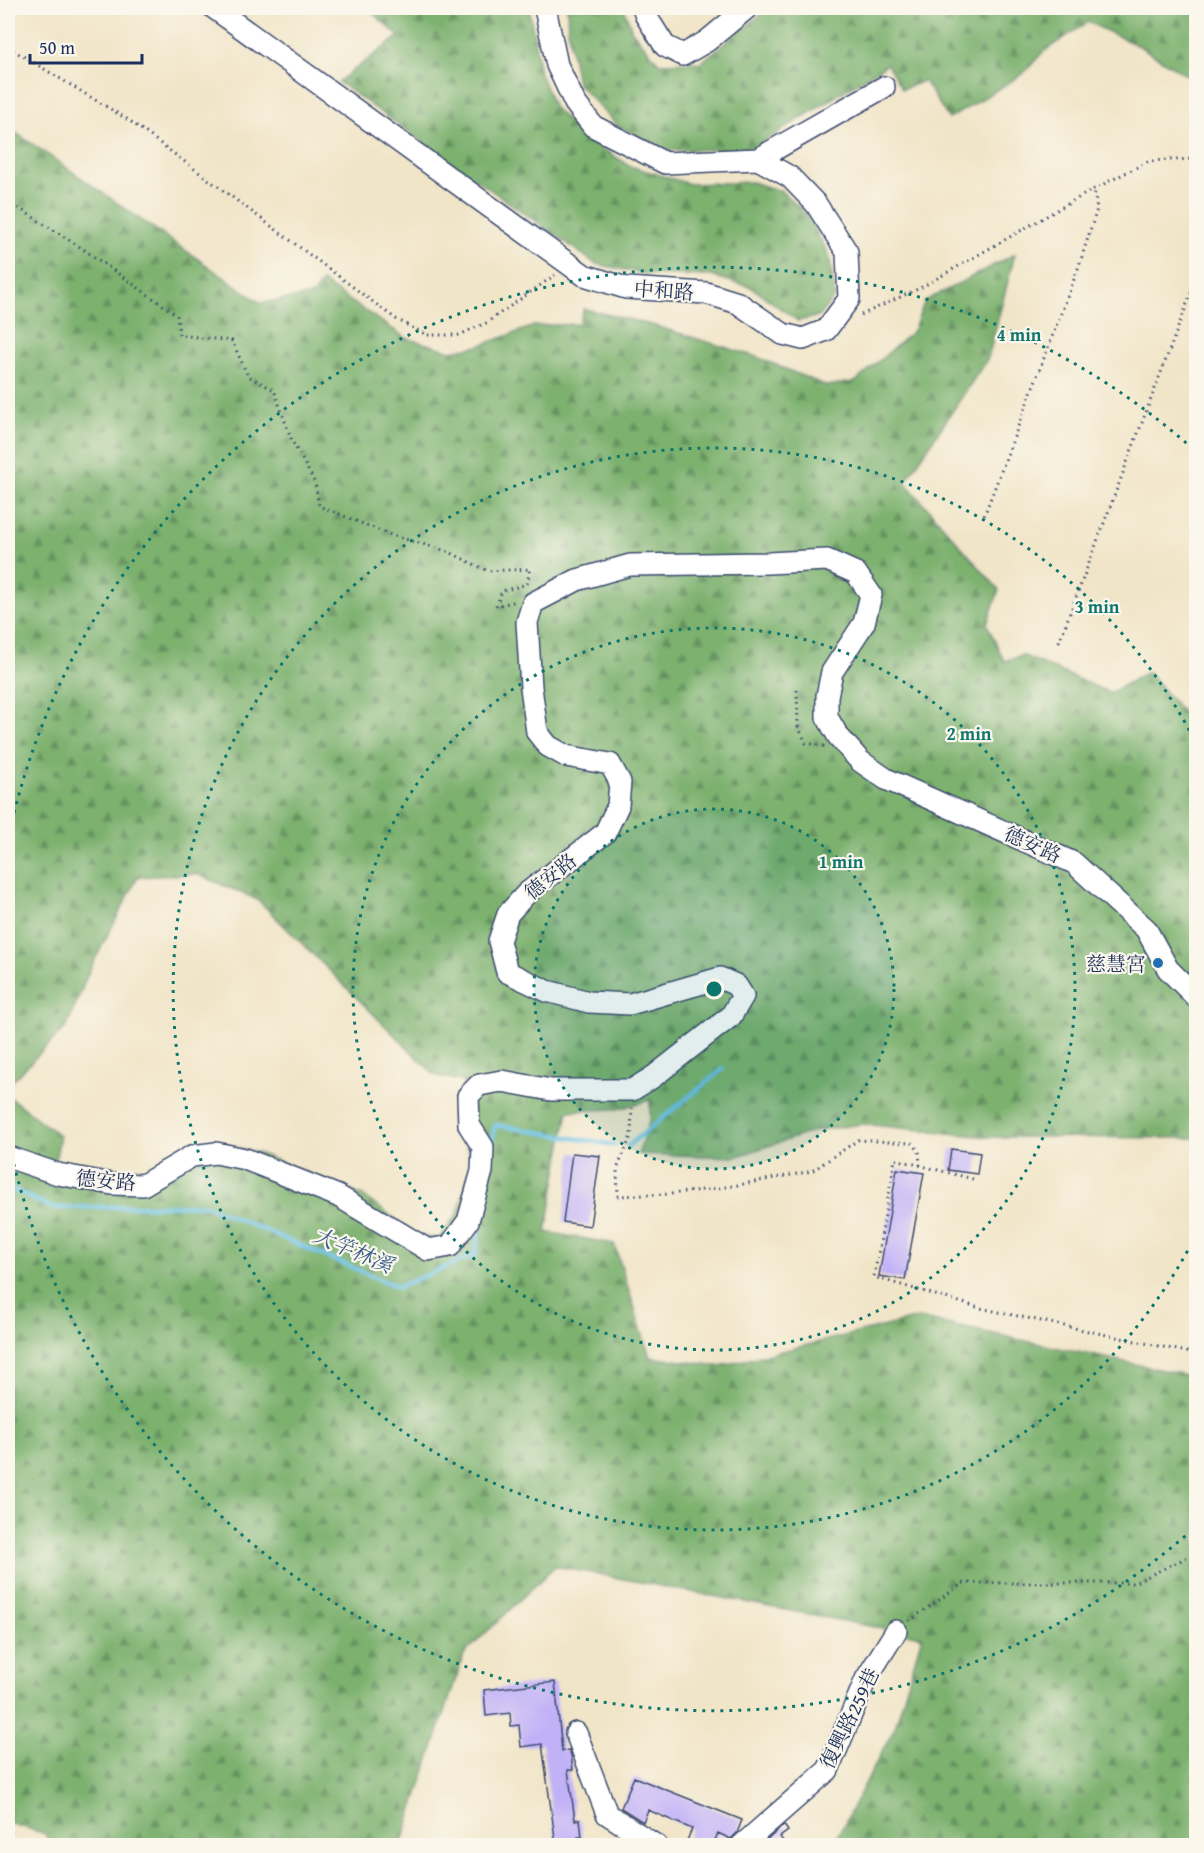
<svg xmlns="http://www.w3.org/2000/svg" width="1204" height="1853" viewBox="0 0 1204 1853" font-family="'Gentium Book Plus','Noto Serif TC',serif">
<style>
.forest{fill:url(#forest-firs);stroke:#4b7066;stroke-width:1.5}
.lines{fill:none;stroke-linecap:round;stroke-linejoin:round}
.stream{stroke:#6bc3e9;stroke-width:4.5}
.building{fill:#c1b1f7}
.minor-casing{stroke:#3b4a6e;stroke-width:24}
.path{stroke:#3b4a6e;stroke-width:3;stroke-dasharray:1.5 4.5;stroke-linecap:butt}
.minor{stroke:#fff;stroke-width:21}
.ring{fill:none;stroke:#0f766e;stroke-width:3;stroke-dasharray:3 6}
.poi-dot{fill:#1f6fb2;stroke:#fbf7ec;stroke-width:2}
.labels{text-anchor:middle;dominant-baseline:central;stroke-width:4.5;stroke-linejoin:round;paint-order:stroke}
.street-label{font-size:20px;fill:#1b2f5e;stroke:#fbf7ec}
.poi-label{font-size:20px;fill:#1b2f5e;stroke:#fbf7ec;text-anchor:end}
.water-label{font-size:21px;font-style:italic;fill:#335b88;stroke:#fbf7ec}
.centre{fill:#0f766e;stroke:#fbf7ec;stroke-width:3}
.ring-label{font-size:18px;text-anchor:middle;font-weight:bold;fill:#0f766e;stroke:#fbf7ec;stroke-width:4.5;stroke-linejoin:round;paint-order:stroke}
</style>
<defs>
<pattern id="forest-firs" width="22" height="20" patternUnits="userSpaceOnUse" patternTransform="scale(1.5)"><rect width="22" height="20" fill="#7bb16e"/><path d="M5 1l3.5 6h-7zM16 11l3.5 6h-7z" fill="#64905e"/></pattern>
</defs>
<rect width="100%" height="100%" fill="#fbf7ec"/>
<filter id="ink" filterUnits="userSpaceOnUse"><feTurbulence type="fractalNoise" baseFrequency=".0167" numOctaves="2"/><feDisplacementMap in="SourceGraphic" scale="12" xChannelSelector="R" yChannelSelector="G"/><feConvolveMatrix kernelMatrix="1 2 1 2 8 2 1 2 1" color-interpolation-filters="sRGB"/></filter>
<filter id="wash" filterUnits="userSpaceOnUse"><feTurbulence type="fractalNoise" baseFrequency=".008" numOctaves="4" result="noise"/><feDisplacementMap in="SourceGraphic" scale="24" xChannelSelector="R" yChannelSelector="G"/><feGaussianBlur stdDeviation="1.35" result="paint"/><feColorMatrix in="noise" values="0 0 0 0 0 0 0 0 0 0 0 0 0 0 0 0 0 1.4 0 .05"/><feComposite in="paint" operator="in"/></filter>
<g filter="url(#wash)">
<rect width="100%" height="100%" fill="#f1e5c8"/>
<!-- forest -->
<path class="forest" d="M 367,8 L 529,8 L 540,73 L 554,108 L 587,139 L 630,166 L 690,184 L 752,182 L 781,191 L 806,214 L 829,255 L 835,296 L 819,316 L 798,321 L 751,287 L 711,276 L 646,274 L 596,264 L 338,82 L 399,36 Z
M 567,8 L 624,8 L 632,31 L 659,63 L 701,62 L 769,8 L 1196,8 L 1196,81 L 1141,47 L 1088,22 L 1043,52 L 1023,74 L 949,119 L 924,81 L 902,89 L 887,64 L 752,149 L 664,150 L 619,127 L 577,83 L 568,33 Z
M 8,128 L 34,145 L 261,303 L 313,295 L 322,282 L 406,338 L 451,351 L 479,346 L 534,326 L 579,324 L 584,309 L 652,325 L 757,357 L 826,386 L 855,382 L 913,331 L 925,301 L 1015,254 L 988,358 L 905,482 L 999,590 L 987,624 L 1004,661 L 1022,655 L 1110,693 L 1148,672 L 1196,728 L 1196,1138 L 987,1137 L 863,1124 L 818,1130 L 735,1157 L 638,1154 L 650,1119 L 650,1100 L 618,1109 L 568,1111 L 546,1232 L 614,1244 L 650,1357 L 720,1366 L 918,1318 L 1196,1377 L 1196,1845 L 833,1845 L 895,1727 L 922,1636 L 555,1566 L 464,1654 L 401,1845 L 48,1845 L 46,1834 L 8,1823 L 8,1096 L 60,1136 L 55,1162 L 112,1174 L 151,1172 L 189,1147 L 221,1143 L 261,1154 L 361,1195 L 421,1237 L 439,1238 L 458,1213 L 472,1161 L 458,1121 L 459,1097 L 465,1082 L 435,1075 L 258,900 L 197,874 L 138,877 L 89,971 L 67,1026 L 8,1085 Z"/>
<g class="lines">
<!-- stream -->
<path class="stream" d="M 628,1146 L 723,1069
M 491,1147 L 495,1125 L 615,1145
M 8,1187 L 52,1208 L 205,1205 L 398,1287 L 475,1255 L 483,1206"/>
</g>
<g id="blocks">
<!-- building -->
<path class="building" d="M 951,1149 L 980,1153 L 977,1174 L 948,1170 Z
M 572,1153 L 600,1156 L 590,1226 L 563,1222 Z
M 897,1169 L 924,1173 L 905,1280 L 879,1276 Z
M 555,1682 L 562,1751 L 569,1750 L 571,1755 L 573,1770 L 568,1770 L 575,1820 L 580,1819 L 582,1837 L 578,1837 L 579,1845 L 556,1845 L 542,1744 L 521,1747 L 519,1725 L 511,1726 L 510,1713 L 486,1716 L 484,1690 Z
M 634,1777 L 742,1820 L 737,1833 L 731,1839 L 718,1833 L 713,1845 L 685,1845 L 692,1829 L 648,1810 L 643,1822 L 621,1808 Z
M 784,1825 L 788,1831 L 780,1837 L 786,1845 L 769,1845 L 766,1841 Z"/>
</g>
</g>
<g filter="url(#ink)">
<use href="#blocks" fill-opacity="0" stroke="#3b4a6e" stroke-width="1.5"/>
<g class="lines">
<!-- minor casing -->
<g class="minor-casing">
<path id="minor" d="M 214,8 L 584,275 L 626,288 L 706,293 L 738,303 L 783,334 L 803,339 L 826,330 L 849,299 L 847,252 L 816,204 L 790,177 L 758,159 L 884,87
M 545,8 L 557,65 L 575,103 L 593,126 L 665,163 L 758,159
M 643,8 L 646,16 L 665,46 L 683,55 L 707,41 L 747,8
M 8,1157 L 58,1174 L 112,1184 L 143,1185 L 192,1156 L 216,1153 L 245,1159 L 338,1196 L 428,1250 L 450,1246 L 468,1221 L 482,1171 L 483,1147 L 469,1125 L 468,1096 L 479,1085 L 502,1081 L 551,1090 L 632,1090 L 653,1077 L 731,1016 L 743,996 L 736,985 L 720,978 L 630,1004 L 589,1002 L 547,991 L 507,972 L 499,941 L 508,914 L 527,893 L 605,833 L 618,806 L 620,782 L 610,764 L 566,756 L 548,746 L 537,732 L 531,687 L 527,622 L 533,603 L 577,580 L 630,565 L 768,563 L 827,560 L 856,573 L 871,595 L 864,623 L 832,672 L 827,696 L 827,717 L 838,736 L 860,761 L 886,779 L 1074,863 L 1146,929 L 1168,969 L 1196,997
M 576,1733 L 607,1814 L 657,1846
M 741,1846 L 828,1770 L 866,1679 L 896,1631"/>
</g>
<!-- path -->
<path class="path" d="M 8,47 L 130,121 L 396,319 L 427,335 L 459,335 L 486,323 L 555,275
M 8,201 L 83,249 L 177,315 L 179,335 L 232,341 L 248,376 L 274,390 L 292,441 L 315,483 L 319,506 L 391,535 L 447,551 L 488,571 L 530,569 L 527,584 L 502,591 L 496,606 L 517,601
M 861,315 L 920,288 L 1094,189 L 1149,161 L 1196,159
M 984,516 L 1079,266 L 1097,209 L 1094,189
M 1059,642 L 1196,280
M 797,690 L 798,726 L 806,743 L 825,746
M 632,1108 L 631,1136 L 617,1169 L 618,1196 L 671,1194 L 733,1186 L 812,1171 L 858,1140 L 912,1143 L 919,1151 L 920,1165
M 973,1179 L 895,1159 L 874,1277 L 980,1308 L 1196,1354
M 909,1621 L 963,1583 L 1134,1583 L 1196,1553"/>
<!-- minor -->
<use href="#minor" class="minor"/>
</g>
</g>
<!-- distance rings -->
<circle cx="714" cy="989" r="180" fill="#0f766e" fill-opacity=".12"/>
<g class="ring">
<circle cx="714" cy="989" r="180"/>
<circle cx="714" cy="989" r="361"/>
<path d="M1196 1235A541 541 0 1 1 1196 743"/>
<path d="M1192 1530A722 722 0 0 1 8 1139M8 839A722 722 0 0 1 1192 448"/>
</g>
<!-- markers -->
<circle class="poi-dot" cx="1158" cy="963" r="6"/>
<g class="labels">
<!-- street labels -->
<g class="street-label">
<text transform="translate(664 290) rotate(4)">中和路</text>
<text transform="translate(1033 844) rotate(24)">德安路</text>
<text transform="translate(550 876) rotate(-39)">德安路</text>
<text transform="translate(106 1180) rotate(5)">德安路</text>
<text transform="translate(849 1718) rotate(-64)">復興路259巷</text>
</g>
<!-- poi labels -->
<g class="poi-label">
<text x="1146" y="963">慈慧宮</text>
</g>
<!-- water labels -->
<g class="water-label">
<text transform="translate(353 1250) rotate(23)">大竿林溪</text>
</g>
</g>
<circle cx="714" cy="989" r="9" class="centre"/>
<g class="ring-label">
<text x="1019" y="341">4 min</text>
<text x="1097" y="613">3 min</text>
<text x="969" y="740">2 min</text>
<text x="841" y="868">1 min</text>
</g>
<!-- margin -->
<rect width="1204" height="1853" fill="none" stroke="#fbf7ec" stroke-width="30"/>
<!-- scale -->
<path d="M30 54v9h112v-9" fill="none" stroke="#1b2f5e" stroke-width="3"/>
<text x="39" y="54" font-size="18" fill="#1b2f5e" stroke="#fbf7ec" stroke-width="4.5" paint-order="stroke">50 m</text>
</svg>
